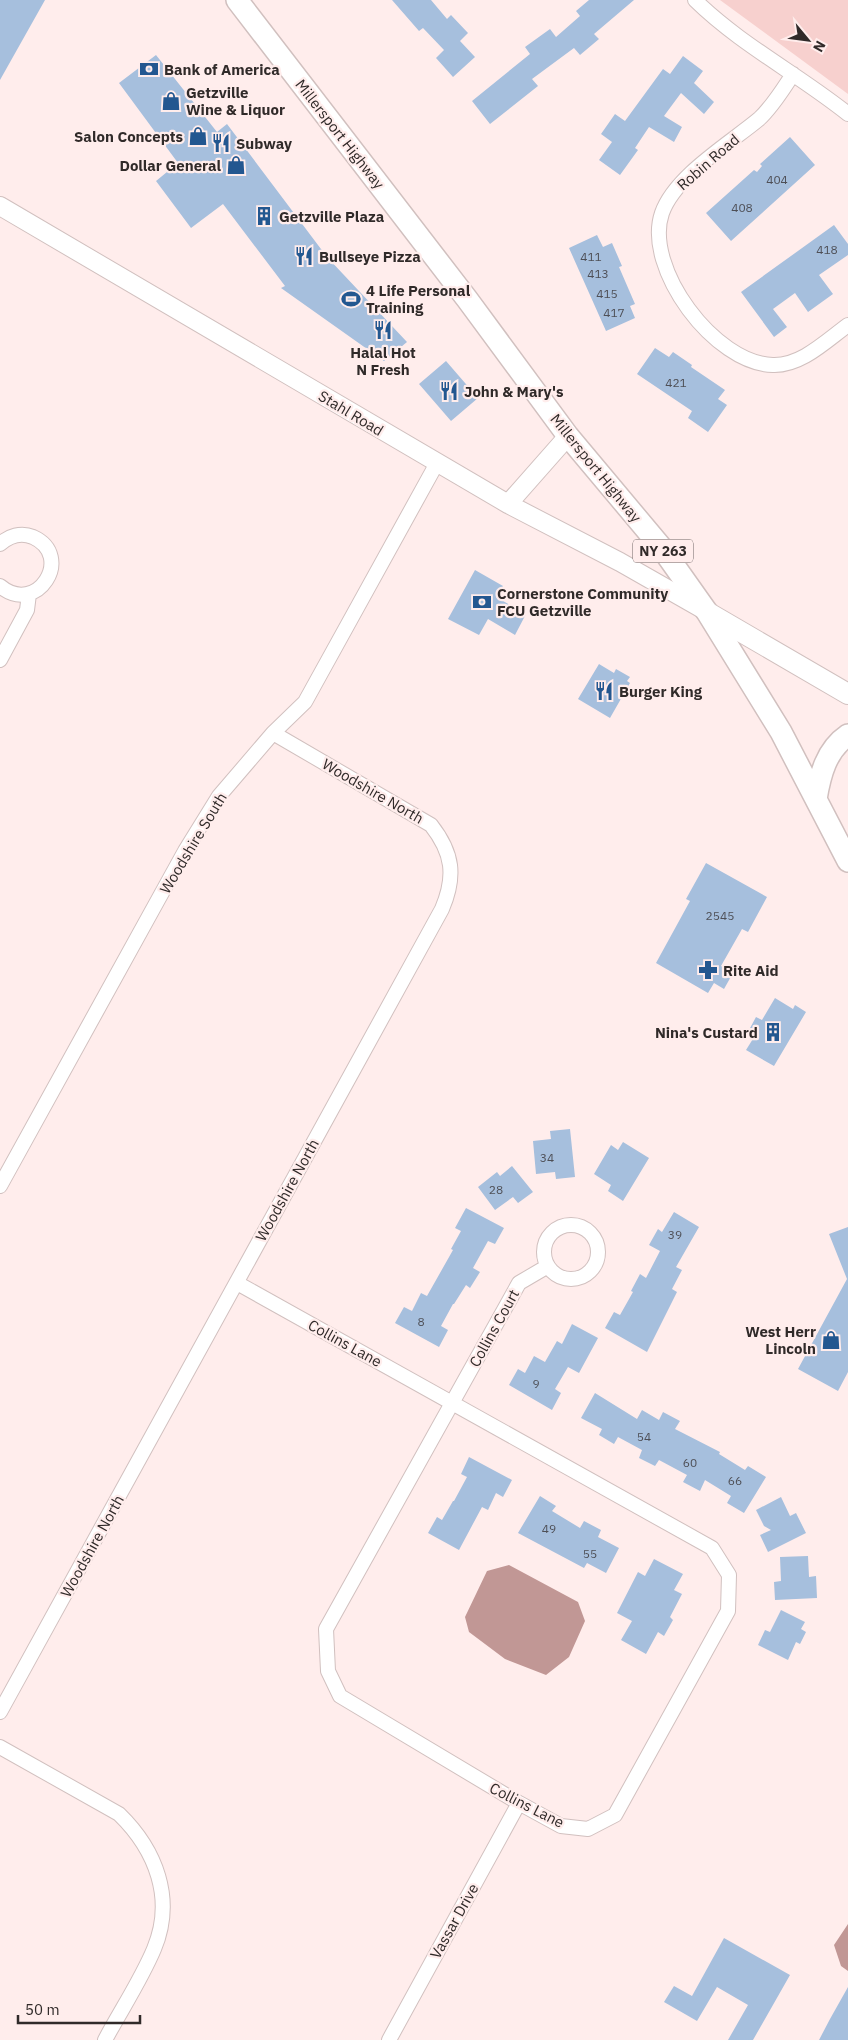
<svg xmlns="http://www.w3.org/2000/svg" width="848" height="2040" viewBox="0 0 848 2040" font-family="'IBM Plex Sans',sans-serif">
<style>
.green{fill:#f7d0ce}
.water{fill:#c19795}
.building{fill:#a6bfdd}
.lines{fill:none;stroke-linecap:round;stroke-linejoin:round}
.minor-casing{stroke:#d1c0bf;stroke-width:16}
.tertiary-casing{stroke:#d1c0bf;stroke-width:20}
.secondary-casing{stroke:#d1c0bf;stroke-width:22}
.primary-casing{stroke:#d1c0bf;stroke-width:24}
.minor{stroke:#fff;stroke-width:14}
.tertiary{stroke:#fff;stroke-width:18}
.secondary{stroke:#fff;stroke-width:20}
.primary{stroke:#fff;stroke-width:21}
.labels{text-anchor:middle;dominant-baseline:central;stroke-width:4.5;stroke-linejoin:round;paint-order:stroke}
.number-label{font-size:12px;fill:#4e4f56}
.shield{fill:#ffedec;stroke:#6e6464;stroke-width:1}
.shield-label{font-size:14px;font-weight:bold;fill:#302a29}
.poi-label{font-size:15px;font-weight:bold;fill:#302a29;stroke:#ffedec;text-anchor:start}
.street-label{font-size:15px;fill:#302a29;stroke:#ffedec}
</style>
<rect width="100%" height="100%" fill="#ffedec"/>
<!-- green -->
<path class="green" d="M 720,0 L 848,0 L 848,94 Z"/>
<!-- water -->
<path class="water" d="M 509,1565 L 578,1602 L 585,1621 L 569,1657 L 546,1675 L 505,1659 L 469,1632 L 465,1617 L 487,1571 Z
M 848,1924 L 848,1971 L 841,1966 L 834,1945 Z"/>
<!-- building -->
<path class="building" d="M 0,0 L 45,0 L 0,80 Z
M 392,0 L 431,0 L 447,19 L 451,15 L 468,33 L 460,41 L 475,57 L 453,77 L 436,58 L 444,50 L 423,28 L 419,31 Z
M 589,0 L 634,0 L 594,34 L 599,39 L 580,55 L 574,48 L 532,79 L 538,86 L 490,124 L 472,101 L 530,54 L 525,47 L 550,29 L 556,37 L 580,16 L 576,11 Z
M 156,55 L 217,132 L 227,124 L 327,257 L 407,342 L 384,361 L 281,288 L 285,286 L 223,204 L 191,228 L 156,181 L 178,163 L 119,83 Z
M 683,56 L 703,71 L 694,83 L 714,102 L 704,114 L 681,93 L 664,116 L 682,127 L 674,142 L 649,127 L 635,148 L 638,150 L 620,175 L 599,160 L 612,142 L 601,134 L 615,114 L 625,121 L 663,69 L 670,74 Z
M 790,137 L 815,165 L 731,241 L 706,213 L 754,170 L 757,172 L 762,166 L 760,164 Z
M 834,225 L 848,244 L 848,255 L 819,275 L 833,294 L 808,312 L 795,293 L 773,309 L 787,327 L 774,337 L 741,292 Z
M 597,235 L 603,247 L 612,243 L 622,266 L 619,267 L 635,304 L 630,306 L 635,318 L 606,331 L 569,248 Z
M 655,348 L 669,357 L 673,352 L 692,365 L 691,367 L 725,390 L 718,399 L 727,405 L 708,432 L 688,418 L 692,411 L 637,374 Z
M 446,361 L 478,398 L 451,421 L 419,384 Z
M 475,570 L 503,586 L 496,597 L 526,614 L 515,635 L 488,619 L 479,635 L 448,619 Z
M 599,664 L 614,673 L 616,669 L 630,677 L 627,681 L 630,683 L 610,718 L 578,699 Z
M 706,863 L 767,897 L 748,932 L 742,929 L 721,966 L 733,973 L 724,989 L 714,983 L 708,993 L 656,963 L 690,901 L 686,899 Z
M 775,998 L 793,1009 L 795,1005 L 806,1012 L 774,1066 L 746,1050 L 756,1034 L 749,1030 L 756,1017 L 762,1020 Z
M 570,1129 L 575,1177 L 556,1179 L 555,1172 L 536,1174 L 533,1141 L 551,1139 L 550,1131 Z
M 623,1142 L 649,1158 L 623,1201 L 608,1191 L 611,1185 L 594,1174 L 611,1145 L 618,1150 Z
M 512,1166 L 533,1192 L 518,1203 L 513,1197 L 495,1210 L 478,1187 L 497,1172 L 500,1176 Z
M 466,1208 L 504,1228 L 495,1244 L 488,1241 L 473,1268 L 480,1272 L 470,1288 L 466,1285 L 454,1304 L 453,1304 L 441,1326 L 448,1330 L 439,1347 L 395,1323 L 404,1307 L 412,1311 L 421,1293 L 427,1296 L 453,1250 L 451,1249 L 461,1231 L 455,1228 Z
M 674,1212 L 699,1227 L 676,1267 L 682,1270 L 672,1289 L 677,1292 L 647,1352 L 605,1328 L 614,1312 L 620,1315 L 633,1292 L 631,1291 L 640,1274 L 646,1278 L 660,1251 L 649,1245 L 658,1229 L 662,1232 Z
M 848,1227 L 848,1372 L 838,1391 L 798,1369 L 847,1279 L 829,1234 Z
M 572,1324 L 598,1338 L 579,1373 L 568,1367 L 555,1389 L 561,1393 L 552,1410 L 509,1385 L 518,1369 L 525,1373 L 534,1356 L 545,1362 L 557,1341 L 562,1344 Z
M 595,1393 L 637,1419 L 642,1410 L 659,1420 L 663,1412 L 680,1421 L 675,1429 L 720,1452 L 719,1454 L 745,1470 L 748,1466 L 766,1477 L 744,1513 L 727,1503 L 731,1496 L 705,1480 L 700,1491 L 683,1482 L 687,1475 L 659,1460 L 655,1466 L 639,1458 L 642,1450 L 618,1437 L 614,1444 L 599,1435 L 602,1429 L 581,1418 Z
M 469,1457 L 512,1480 L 503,1497 L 496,1493 L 488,1510 L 482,1507 L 459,1550 L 428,1533 L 437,1517 L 442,1520 L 453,1501 L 454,1501 L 467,1477 L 461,1474 Z
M 540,1496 L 556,1506 L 552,1511 L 580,1528 L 584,1521 L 601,1530 L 598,1537 L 619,1548 L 606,1573 L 587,1563 L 584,1568 L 518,1533 Z
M 781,1497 L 790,1516 L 796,1513 L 806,1533 L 768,1552 L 760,1535 L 771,1530 L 764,1526 L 756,1510 Z
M 808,1556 L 809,1577 L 816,1576 L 817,1598 L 775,1600 L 774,1582 L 781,1581 L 780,1557 Z
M 654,1559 L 683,1574 L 674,1590 L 682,1594 L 670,1617 L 673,1620 L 664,1636 L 658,1632 L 646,1654 L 621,1640 L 632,1621 L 617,1613 L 638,1572 L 645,1576 Z
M 781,1610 L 805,1622 L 801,1629 L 806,1632 L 800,1644 L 796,1642 L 788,1660 L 758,1645 L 765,1630 L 770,1632 Z
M 724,1938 L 790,1975 L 753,2040 L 728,2040 L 748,2005 L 717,1987 L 697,2021 L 664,2002 L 674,1986 L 692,1996 Z
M 848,1987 L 848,2040 L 819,2040 L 830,2019 Z"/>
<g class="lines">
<!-- minor casing -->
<g class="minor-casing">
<path id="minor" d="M 695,0 C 741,45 798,74 848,114
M 793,74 C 783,89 773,106 759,119 C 729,144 675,176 662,213 C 643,268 715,364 773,365 C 801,366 826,341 848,325
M 0,544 C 9,536 21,532 33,537 C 75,556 37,617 0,586
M 0,660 L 27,610 L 29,594
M 0,1186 L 185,851 L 219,796 L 273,733 L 305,702 L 437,463
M544 1252a27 27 0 1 1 54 0a27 27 0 1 1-54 0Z
M 237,1283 L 712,1548 L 729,1575 L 728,1611 L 615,1815 L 588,1829 L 561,1826 L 519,1803 L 340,1696 L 328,1671 L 326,1629 L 519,1283 L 548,1266
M 0,1712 L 442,909 C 456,876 453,853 431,825 L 273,733
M 0,1747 L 119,1814 C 156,1850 175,1899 154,1949 C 141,1980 121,2010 105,2040
M 389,2040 L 519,1803"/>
</g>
<!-- tertiary casing -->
<g class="tertiary-casing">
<path id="tertiary" d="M 0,206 L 508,504 L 620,562 L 706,611
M 508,504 L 568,436"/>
</g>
<!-- secondary casing -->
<g class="secondary-casing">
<path id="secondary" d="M 707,612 L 848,694"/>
</g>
<!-- primary casing -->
<g class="primary-casing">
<path id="primary" d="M 237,0 L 467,299 L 568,436 L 661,547 L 707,612 L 781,732 L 848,861
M 816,799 C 820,775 826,750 848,735"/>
</g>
<!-- minor -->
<use href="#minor" class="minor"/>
<!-- tertiary -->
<use href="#tertiary" class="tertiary"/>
<!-- secondary -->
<use href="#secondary" class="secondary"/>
<!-- primary -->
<use href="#primary" class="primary"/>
</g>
<!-- icons -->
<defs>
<g id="bank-bare" transform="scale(1.5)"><path d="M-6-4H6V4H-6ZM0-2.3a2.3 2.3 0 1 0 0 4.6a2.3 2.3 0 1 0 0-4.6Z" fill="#235790" stroke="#ffedec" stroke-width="2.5" paint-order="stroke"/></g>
<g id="shop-bare" transform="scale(1.5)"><path d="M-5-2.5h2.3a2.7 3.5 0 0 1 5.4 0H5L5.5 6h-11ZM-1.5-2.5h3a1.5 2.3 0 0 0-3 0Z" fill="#235790" stroke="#ffedec" stroke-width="2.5" paint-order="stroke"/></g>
<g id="restaurant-bare" transform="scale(1.5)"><path d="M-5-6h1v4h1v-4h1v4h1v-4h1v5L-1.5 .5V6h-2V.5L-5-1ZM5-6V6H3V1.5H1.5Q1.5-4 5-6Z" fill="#235790" stroke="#ffedec" stroke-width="2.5" paint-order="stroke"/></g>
<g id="building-bare" transform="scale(1.5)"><path d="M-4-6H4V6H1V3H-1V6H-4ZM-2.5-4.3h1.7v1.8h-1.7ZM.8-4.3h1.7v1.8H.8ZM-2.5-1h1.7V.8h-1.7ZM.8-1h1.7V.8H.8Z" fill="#235790" stroke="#ffedec" stroke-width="2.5" paint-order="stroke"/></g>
<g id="stadium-bare" transform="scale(1.5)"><path d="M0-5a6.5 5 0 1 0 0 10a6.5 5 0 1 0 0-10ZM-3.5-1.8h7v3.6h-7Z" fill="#235790" stroke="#ffedec" stroke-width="2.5" paint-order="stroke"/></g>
<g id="pharmacy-bare" transform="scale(1.5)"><path d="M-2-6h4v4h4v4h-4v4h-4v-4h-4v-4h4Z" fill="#235790" stroke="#ffedec" stroke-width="2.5" paint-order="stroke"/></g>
</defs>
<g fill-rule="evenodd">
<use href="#bank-bare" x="149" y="69"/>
<use href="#shop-bare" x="171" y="101"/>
<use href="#shop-bare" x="198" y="136"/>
<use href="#restaurant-bare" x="221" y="143"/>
<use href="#shop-bare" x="236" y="165"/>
<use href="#building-bare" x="264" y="216"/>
<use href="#restaurant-bare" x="304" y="256"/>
<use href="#stadium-bare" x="351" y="299"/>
<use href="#restaurant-bare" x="383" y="330"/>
<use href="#restaurant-bare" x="449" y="391"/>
<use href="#bank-bare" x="482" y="602"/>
<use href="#restaurant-bare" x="604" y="691"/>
<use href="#pharmacy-bare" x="708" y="970"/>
<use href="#building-bare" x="773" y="1032"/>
<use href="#shop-bare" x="831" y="1340"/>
</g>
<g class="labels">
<!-- number labels -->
<g class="number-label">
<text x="777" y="179">404</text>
<text x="742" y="207">408</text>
<text x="827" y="249">418</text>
<text x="591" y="256">411</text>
<text x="598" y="273">413</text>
<text x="607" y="293">415</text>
<text x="614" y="312">417</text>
<text x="676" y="382">421</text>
<text x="720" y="915">2545</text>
<text x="547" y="1157">34</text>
<text x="496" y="1189">28</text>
<text x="675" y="1234">39</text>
<text x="421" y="1321">8</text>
<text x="536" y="1383">9</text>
<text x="644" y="1436">54</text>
<text x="690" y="1462">60</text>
<text x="735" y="1480">66</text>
<text x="549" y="1528">49</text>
<text x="590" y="1553">55</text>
</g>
<!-- shield labels -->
<rect class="shield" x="633" y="539.5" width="60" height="23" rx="4"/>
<g class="shield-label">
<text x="663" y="551">NY 263</text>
</g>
<!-- poi labels -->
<g class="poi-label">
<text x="164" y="69">Bank of America</text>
<text x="186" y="92">Getzville<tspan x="186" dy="17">Wine &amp; Liquor</tspan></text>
<text x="183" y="136" text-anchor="end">Salon Concepts</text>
<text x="236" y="143">Subway</text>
<text x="221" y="165" text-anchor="end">Dollar General</text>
<text x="279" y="216">Getzville Plaza</text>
<text x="319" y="256">Bullseye Pizza</text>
<text x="366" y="290">4 Life Personal<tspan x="366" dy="17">Training</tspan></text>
<text x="383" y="352" text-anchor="middle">Halal Hot<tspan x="383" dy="17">N Fresh</tspan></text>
<text x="464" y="391">John &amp; Mary's</text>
<text x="497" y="593">Cornerstone Community<tspan x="497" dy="17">FCU Getzville</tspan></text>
<text x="619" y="691">Burger King</text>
<text x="723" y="970">Rite Aid</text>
<text x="758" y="1032" text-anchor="end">Nina's Custard</text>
<text x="816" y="1331" text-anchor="end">West Herr<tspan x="816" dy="17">Lincoln</tspan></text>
</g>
<!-- street labels -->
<g class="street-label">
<text transform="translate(340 134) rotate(52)">Millersport Highway</text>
<text transform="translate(708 162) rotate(-41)">Robin Road</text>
<text transform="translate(351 413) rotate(31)">Stahl Road</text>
<text transform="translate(596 468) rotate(51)">Millersport Highway</text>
<text transform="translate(373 791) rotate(30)">Woodshire North</text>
<text transform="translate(193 843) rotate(-59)">Woodshire South</text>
<text transform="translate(287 1190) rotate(-61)">Woodshire North</text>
<text transform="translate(494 1328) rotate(-61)">Collins Court</text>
<text transform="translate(345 1343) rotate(29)">Collins Lane</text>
<text transform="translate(92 1546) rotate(-61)">Woodshire North</text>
<text transform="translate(527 1805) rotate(27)">Collins Lane</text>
<text transform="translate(454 1921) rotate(-61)">Vassar Drive</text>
</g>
</g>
<!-- north arrow -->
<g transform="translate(808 40) rotate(119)" stroke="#ffedec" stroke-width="4" paint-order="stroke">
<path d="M0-4L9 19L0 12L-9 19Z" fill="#302a29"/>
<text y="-8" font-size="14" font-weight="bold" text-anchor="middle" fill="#302a29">N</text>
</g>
<!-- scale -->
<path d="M18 2015v8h122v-8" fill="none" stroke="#302a29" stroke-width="2.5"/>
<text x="25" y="2015" font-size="15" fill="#302a29" stroke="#ffedec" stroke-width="4" paint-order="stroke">50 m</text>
</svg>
